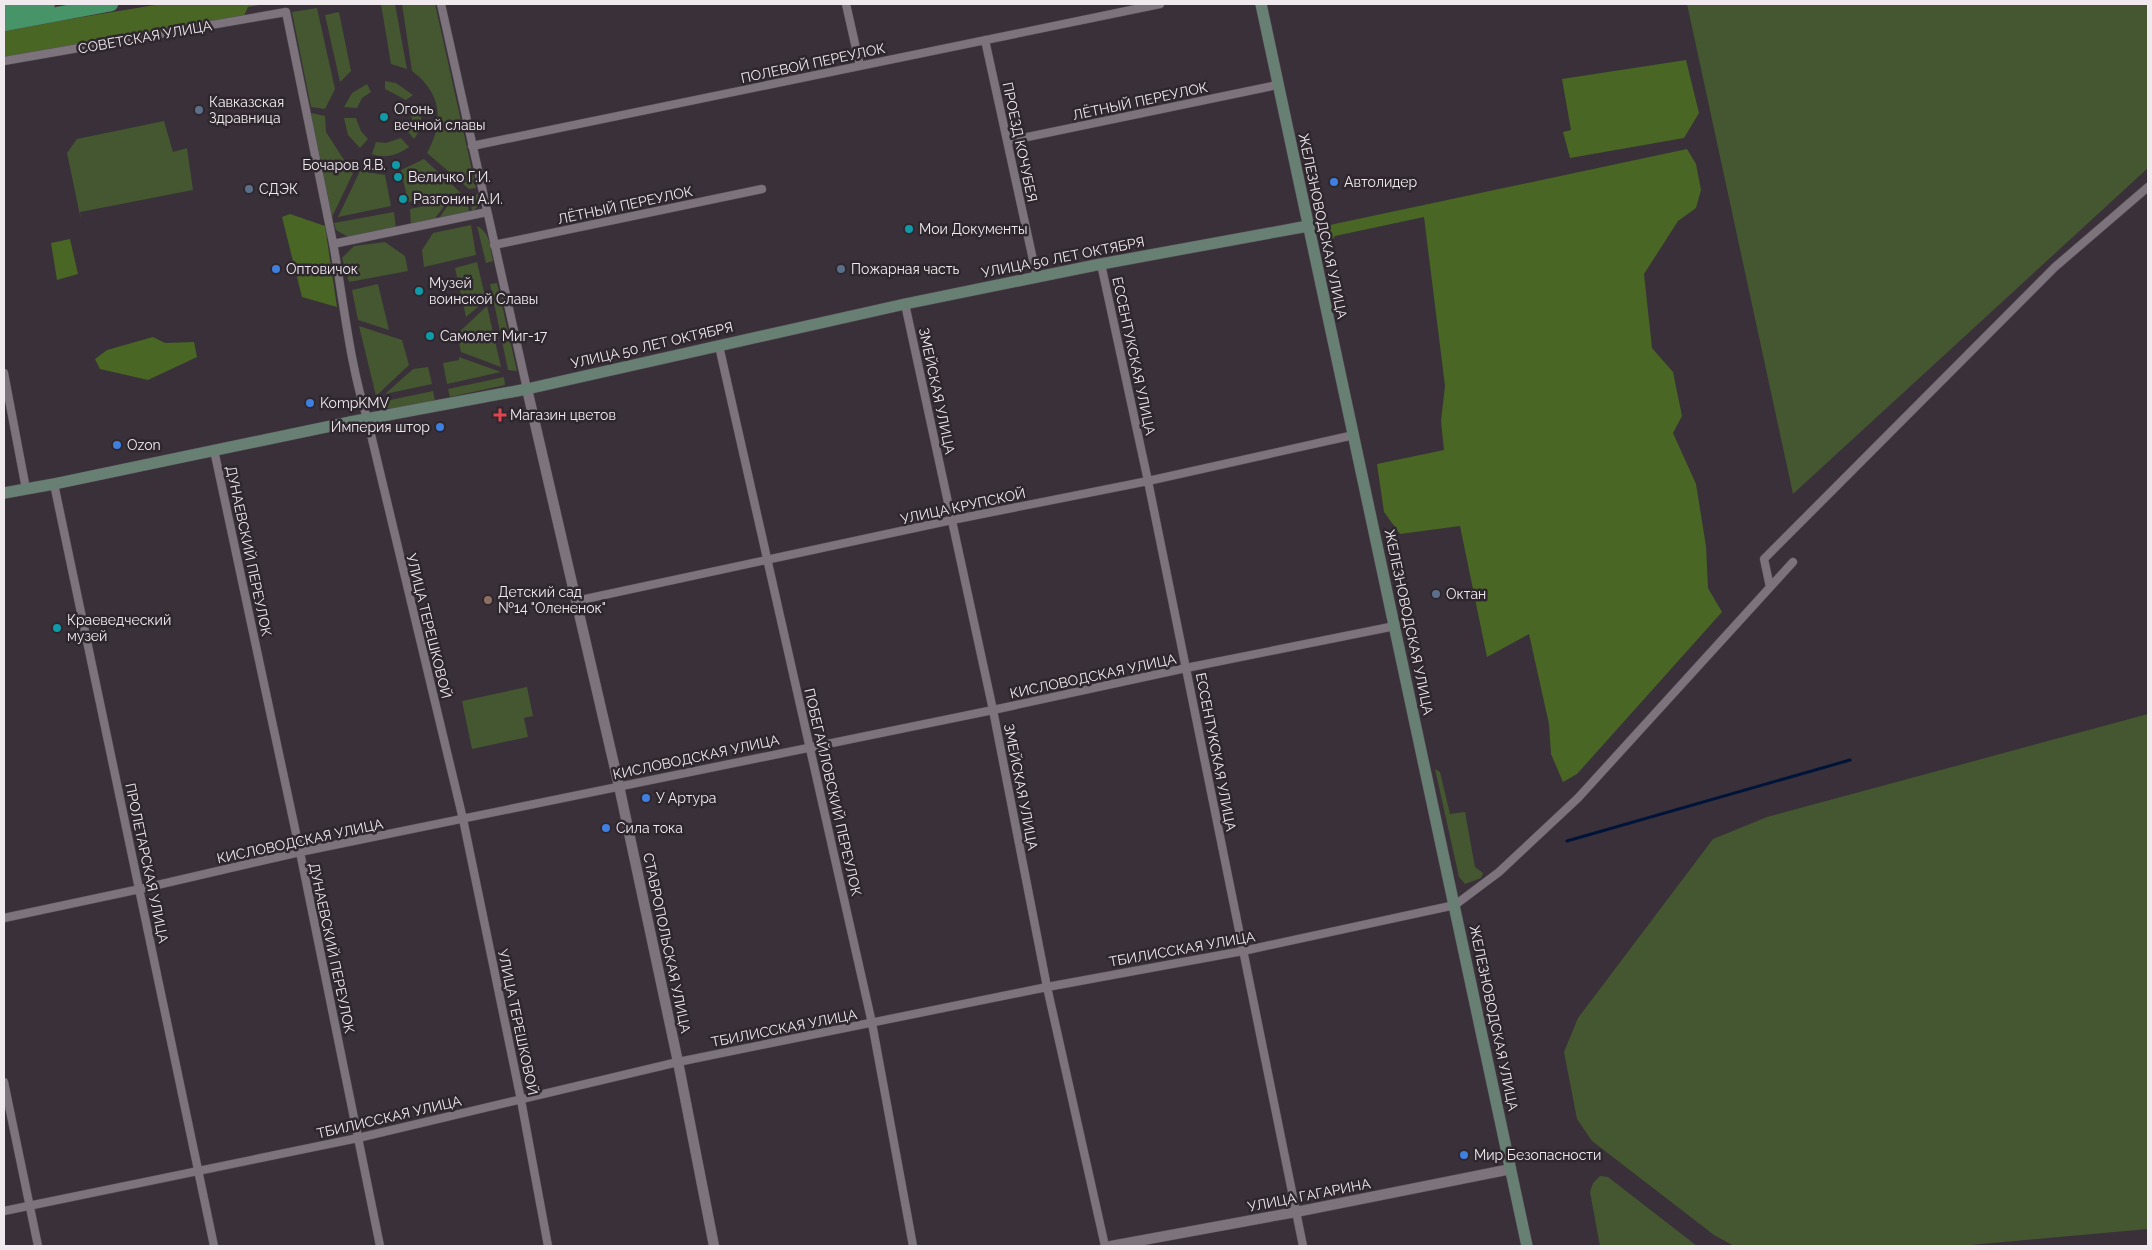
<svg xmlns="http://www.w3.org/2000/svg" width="2152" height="1250" viewBox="0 0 2152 1250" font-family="Raleway,sans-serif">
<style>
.green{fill:#445730}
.forest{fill:#496624}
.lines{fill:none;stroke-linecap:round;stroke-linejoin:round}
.stream{stroke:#00143a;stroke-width:3}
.minor-casing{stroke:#564f56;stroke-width:9}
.tertiary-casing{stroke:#564f56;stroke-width:11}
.secondary-casing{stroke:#564f56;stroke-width:12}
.trunk-casing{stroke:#564f56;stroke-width:15}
.minor{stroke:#7d737c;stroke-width:8}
.tertiary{stroke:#7d737c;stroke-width:10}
.secondary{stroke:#688074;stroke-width:11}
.trunk{stroke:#469467;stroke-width:14}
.service-dot{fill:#5c6f8a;stroke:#2f272e;stroke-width:2}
.culture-dot{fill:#0f9aa8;stroke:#2f272e;stroke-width:2}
.shop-dot{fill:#3f7fe0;stroke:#2f272e;stroke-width:2}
.health-dot{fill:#e0444e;stroke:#2f272e;stroke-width:2}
.education-dot{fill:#8d6e63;stroke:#2f272e;stroke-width:2}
.labels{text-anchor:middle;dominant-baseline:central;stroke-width:5;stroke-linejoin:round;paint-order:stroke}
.street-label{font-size:14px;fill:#f0eaef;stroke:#2f272e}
.poi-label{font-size:14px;fill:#f0eaef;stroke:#2f272e;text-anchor:start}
</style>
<rect width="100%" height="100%" fill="#393039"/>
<!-- green -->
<path class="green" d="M 381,4 L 395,4 L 407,69 L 391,64 Z
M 402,4 L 435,4 L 476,188 L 469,189 L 427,153 C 444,122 442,93 412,71 Z
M 1687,4 L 2148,4 L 2148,168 L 1793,494 Z
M 317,8 L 335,89 L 325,109 L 311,107 L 292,12 Z
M 339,12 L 351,71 L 340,82 L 325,15 Z
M 385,81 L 396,83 L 413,95 L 406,100 L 385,89 Z
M 367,84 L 371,92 L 362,98 L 357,108 L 344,107 L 352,93 Z
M 419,104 C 422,118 423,127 414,139 L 408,132 L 412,118 L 409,108 Z
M 311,113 L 325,116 L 326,132 L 346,163 L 355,169 L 332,217 Z
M 344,118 L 356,118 L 361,131 L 368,139 L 360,148 L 348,135 Z
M 164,121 L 173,152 L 187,148 L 193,190 L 80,212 L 81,220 L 67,153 L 77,139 Z
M 401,138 L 409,147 C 398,155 385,159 372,154 L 376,142 L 386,143 Z
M 424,159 L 461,193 L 408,202 L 401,170 Z
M 360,171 L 385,175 L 391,206 L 338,217 Z
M 478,194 C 481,203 479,206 472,212 L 470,197 Z
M 467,197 L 469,213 L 438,220 L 452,199 Z
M 448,201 L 433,221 L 411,226 L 410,209 Z
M 394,212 L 396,229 L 350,238 L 336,230 L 334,223 Z
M 471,225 L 476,255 L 424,267 L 422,250 L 433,233 Z
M 477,226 C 491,233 490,248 493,261 L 486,263 Z
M 385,242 L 405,256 L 408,271 L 349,282 L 342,258 L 354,246 Z
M 477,262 L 486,300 L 466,317 L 455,268 Z
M 497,283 L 517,371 L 508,370 L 490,284 Z
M 378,284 L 389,330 L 358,320 L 352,290 Z
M 487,306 L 501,367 L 461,352 L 457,334 Z
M 359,326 L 402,340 L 409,365 L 376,396 Z
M 459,357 L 501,372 L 447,384 L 443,363 L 459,360 Z
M 428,367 L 432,384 L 385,394 L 413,369 Z
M 504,377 L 505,385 L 450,397 L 448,389 Z
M 433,391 L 435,401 C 417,405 392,415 376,403 Z
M 527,687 L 533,716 L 524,718 L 528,737 L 472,749 L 462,701 Z
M 2148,714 L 2148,1229 L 1959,1246 L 1734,1246 L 1714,1235 L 1592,1141 L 1577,1119 L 1564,1052 L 1578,1018 L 1713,839 L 1767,817 Z
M 1435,769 L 1440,772 L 1450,814 L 1465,812 L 1475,867 L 1483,873 L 1481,878 L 1465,884 L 1459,877 Z
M 1600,1176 L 1608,1177 L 1697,1246 L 1600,1246 L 1590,1192 L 1593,1183 Z"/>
<!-- forest -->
<path class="forest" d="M 161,4 L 265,4 L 248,7 L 243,18 L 4,57 L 4,30 Z
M 1686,60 L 1699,113 L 1684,138 L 1570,158 L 1563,132 L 1571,130 L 1562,79 Z
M 1687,149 L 1696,164 L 1701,190 L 1696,208 L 1678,221 L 1644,274 L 1652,348 L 1673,372 L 1682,416 L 1673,433 L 1696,484 L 1706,546 L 1708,588 L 1722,612 L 1577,774 L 1563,782 L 1551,754 L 1549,724 L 1529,634 L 1487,657 L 1460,526 L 1400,534 L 1384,512 L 1377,464 L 1444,450 L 1441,421 L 1445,386 L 1424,217 L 1335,236 L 1329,245 L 1325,226 Z
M 290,214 L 325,226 L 337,307 L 302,297 L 282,217 Z
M 70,239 L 78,274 L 57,280 L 51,243 Z
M 153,337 L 165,343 L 194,342 L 197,357 L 148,380 L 100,369 L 95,359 L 107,350 Z"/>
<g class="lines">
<!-- stream -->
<path class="stream" d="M 1567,841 L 1850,760"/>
<!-- minor casing -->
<g class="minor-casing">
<path id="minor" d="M 441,4 L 527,389
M 846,4 L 860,66
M 985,40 L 1037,278
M 4,61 L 286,12 C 302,89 318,166 333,243 C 344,302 349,361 367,418 L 463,819 L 521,1100 L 548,1246
M 1008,141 L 1277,85
M 472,146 L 1160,4
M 333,244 L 487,212
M 494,245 L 762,189
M 1101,264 L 1148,481 L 1303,1246
M 905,304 L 993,710 L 1047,987 L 1105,1246
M 719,346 L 872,1023 L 913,1246
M 4,373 L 26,489
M 214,450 L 300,852 L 380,1246
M 54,484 L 214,1246
M 1770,587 L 1764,559 L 2055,267 L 2148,187
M 576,601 L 952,520 L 1148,481 L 1354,435
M 4,918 L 140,889 L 300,852 L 993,710 L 1186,668 L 1395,626
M 4,1082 L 38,1246
M 4,1211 L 358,1138 L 678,1062 L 1047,987 L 1243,951 L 1455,905 L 1499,872 L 1578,798 L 1793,562"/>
</g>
<!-- tertiary casing -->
<g class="tertiary-casing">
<path id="tertiary" d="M 527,389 L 619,786 L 678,1062 L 714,1246
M 1111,1246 L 1296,1212 L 1511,1169"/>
</g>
<!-- secondary casing -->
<g class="secondary-casing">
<path id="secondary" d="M 1261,4 L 1527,1246
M 4,493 L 54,484 L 350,422 L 527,389 L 905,304 L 1101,264 L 1308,226"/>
</g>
<!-- trunk casing -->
<g class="trunk-casing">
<path id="trunk" d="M 4,12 L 48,4
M 4,24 L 111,4"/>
</g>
<!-- minor -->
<use href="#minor" class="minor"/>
<!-- tertiary -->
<use href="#tertiary" class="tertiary"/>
<!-- secondary -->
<use href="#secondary" class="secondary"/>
<!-- trunk -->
<use href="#trunk" class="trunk"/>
</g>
<!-- markers -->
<g class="service-dot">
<circle cx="199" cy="110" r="5"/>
<circle cx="249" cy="189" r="5"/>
<circle cx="841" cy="269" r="5"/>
<circle cx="1436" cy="594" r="5"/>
</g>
<g class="culture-dot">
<circle cx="384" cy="117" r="5"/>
<circle cx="396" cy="165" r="5"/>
<circle cx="398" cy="177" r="5"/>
<circle cx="403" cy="199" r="5"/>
<circle cx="909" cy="229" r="5"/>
<circle cx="419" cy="291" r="5"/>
<circle cx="430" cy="336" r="5"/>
<circle cx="57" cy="628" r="5"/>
</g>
<g class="shop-dot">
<circle cx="1334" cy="182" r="5"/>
<circle cx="276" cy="269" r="5"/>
<circle cx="310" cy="403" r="5"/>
<circle cx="440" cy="427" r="5"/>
<circle cx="117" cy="445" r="5"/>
<circle cx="646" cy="798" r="5"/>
<circle cx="606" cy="828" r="5"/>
<circle cx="1464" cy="1155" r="5"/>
</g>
<path class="health-dot" d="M497.5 407.5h5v5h5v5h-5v5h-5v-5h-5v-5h5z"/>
<circle class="education-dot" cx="488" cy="600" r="5"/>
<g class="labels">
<!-- street labels -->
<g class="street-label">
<text transform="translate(145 37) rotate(-10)">СОВЕТСКАЯ УЛИЦА</text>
<text transform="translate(813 63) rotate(-12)">ПОЛЕВОЙ ПЕРЕУЛОК</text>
<text transform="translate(1140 101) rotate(-12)">ЛЁТНЫЙ ПЕРЕУЛОК</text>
<text transform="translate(1020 142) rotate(78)">ПРОЕЗД КОЧУБЕЯ</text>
<text transform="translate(625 205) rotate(-12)">ЛЁТНЫЙ ПЕРЕУЛОК</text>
<text transform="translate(1323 226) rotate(78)">ЖЕЛЕЗНОВОДСКАЯ УЛИЦА</text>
<text transform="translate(1063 257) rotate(-11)">УЛИЦА 50 ЛЕТ ОКТЯБРЯ</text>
<text transform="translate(652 345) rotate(-13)">УЛИЦА 50 ЛЕТ ОКТЯБРЯ</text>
<text transform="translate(1134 356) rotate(78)">ЕССЕНТУКСКАЯ УЛИЦА</text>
<text transform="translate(937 391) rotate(78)">ЗМЕЙСКАЯ УЛИЦА</text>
<text transform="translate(963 506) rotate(-12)">УЛИЦА КРУПСКОЙ</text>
<text transform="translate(249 551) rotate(78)">ДУНАЕВСКИЙ ПЕРЕУЛОК</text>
<text transform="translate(1409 622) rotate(78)">ЖЕЛЕЗНОВОДСКАЯ УЛИЦА</text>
<text transform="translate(429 626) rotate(76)">УЛИЦА ТЕРЕШКОВОЙ</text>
<text transform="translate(1093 676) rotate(-12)">КИСЛОВОДСКАЯ УЛИЦА</text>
<text transform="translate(1216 752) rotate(79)">ЕССЕНТУКСКАЯ УЛИЦА</text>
<text transform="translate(696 757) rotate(-12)">КИСЛОВОДСКАЯ УЛИЦА</text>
<text transform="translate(1021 787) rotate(79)">ЗМЕЙСКАЯ УЛИЦА</text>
<text transform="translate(833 792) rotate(77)">ПОБЕГАЙЛОВСКИЙ ПЕРЕУЛОК</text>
<text transform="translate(300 841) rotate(-12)">КИСЛОВОДСКАЯ УЛИЦА</text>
<text transform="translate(147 863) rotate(78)">ПРОЛЕТАРСКАЯ УЛИЦА</text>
<text transform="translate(667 943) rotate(78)">СТАВРОПОЛЬСКАЯ УЛИЦА</text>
<text transform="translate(332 948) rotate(78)">ДУНАЕВСКИЙ ПЕРЕУЛОК</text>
<text transform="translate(1182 949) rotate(-10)">ТБИЛИССКАЯ УЛИЦА</text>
<text transform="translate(1494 1018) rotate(78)">ЖЕЛЕЗНОВОДСКАЯ УЛИЦА</text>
<text transform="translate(518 1022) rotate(78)">УЛИЦА ТЕРЕШКОВОЙ</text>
<text transform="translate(784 1028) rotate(-11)">ТБИЛИССКАЯ УЛИЦА</text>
<text transform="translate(389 1117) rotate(-13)">ТБИЛИССКАЯ УЛИЦА</text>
<text transform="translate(1309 1195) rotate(-11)">УЛИЦА ГАГАРИНА</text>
</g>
<!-- poi labels -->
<g class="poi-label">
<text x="209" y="102">Кавказская<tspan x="209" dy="16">Здравница</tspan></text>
<text x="394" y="109">Огонь<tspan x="394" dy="16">вечной славы</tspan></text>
<text x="386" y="165" text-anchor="end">Бочаров Я.В.</text>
<text x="408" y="177">Величко Г.И.</text>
<text x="1344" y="182">Автолидер</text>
<text x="259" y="189">СДЭК</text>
<text x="413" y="199">Разгонин А.И.</text>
<text x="919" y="229">Мои Документы</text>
<text x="286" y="269">Оптовичок</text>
<text x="851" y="269">Пожарная часть</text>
<text x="429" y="283">Музей<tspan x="429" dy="16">воинской Славы</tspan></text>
<text x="440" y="336">Самолет Миг-17</text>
<text x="320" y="403">KompKMV</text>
<text x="510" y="415">Магазин цветов</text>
<text x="430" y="427" text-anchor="end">Империя штор</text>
<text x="127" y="445">Ozon</text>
<text x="498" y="592">Детский сад<tspan x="498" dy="16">№14 "Олененок"</tspan></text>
<text x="1446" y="594">Октан</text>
<text x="67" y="620">Краеведческий<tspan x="67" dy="16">музей</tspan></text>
<text x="656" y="798">У Артура</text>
<text x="616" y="828">Сила тока</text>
<text x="1474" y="1155">Мир Безопасности</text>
</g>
</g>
<!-- border -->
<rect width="2152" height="1250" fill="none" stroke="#f0eaef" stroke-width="10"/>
</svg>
